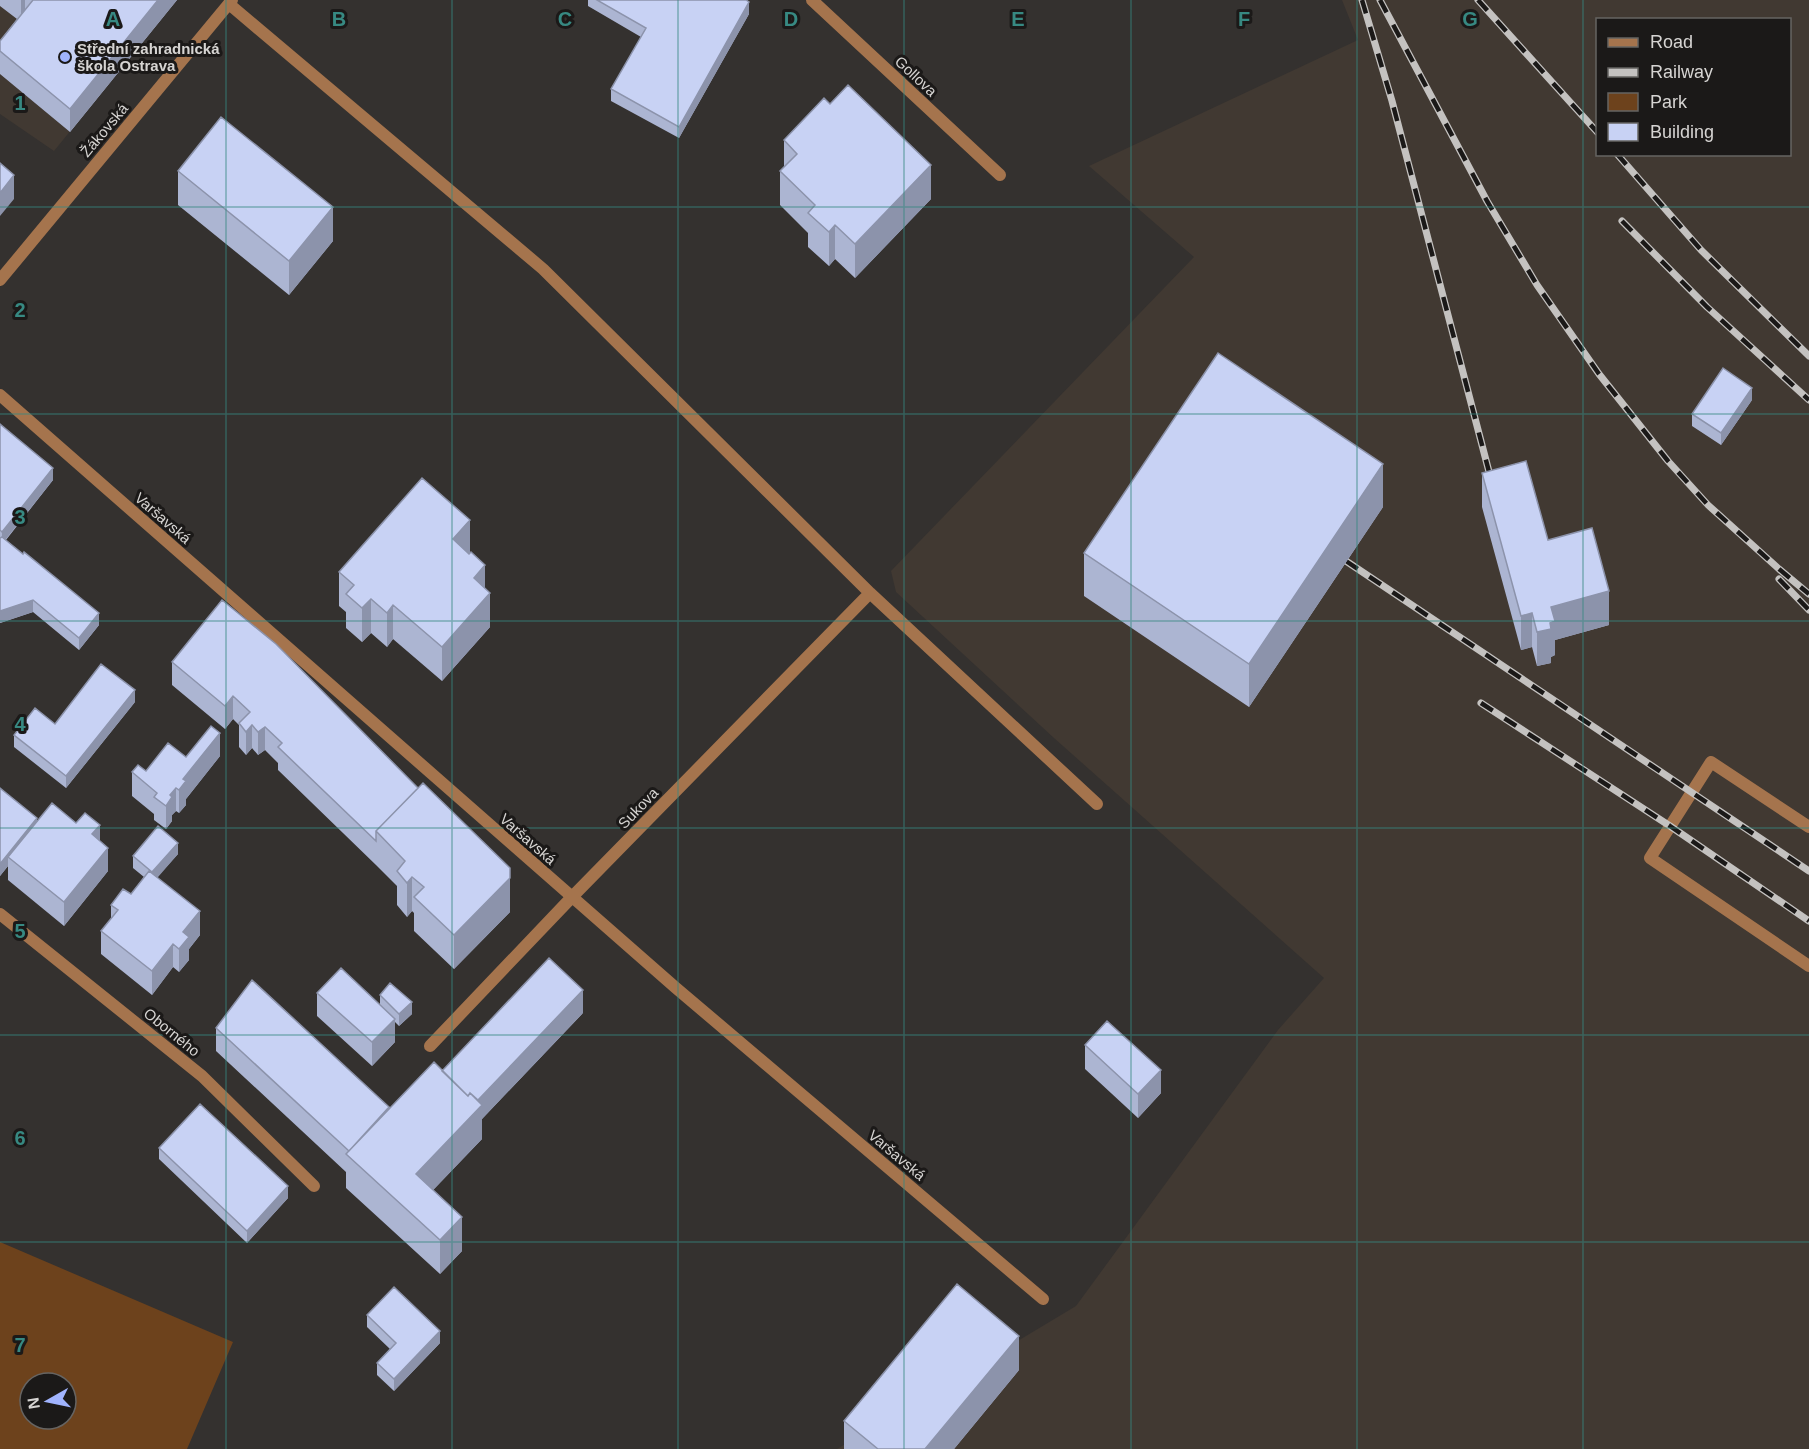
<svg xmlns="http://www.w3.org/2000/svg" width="1809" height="1449" viewBox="0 0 1809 1449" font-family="Helvetica,sans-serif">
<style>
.built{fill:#413932;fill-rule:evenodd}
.green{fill:#6d421c;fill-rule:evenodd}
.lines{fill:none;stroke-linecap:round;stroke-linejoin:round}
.service{stroke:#a5744d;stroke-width:12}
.minor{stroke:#a5744d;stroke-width:12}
.rail-casing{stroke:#c4c2c0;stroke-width:7}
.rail{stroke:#1b1918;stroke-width:4.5;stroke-dasharray:14;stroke-linecap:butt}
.wall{fill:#acb5d2}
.shaded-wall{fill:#8c93ab}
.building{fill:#c8d2f4;stroke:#8c93ab;stroke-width:1.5}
.grid{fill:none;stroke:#378982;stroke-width:1.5;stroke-opacity:0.55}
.poi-dot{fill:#a0b3fd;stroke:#1b1918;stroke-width:2}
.labels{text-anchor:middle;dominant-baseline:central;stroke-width:6;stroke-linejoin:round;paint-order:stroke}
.poi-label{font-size:15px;font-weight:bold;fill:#d6d4d2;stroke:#1b1918;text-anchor:start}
.street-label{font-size:15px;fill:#d6d4d2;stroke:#1b1918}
.grid-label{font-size:20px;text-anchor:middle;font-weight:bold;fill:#378982;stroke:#1b1918;stroke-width:6;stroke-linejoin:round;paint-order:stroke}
</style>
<rect width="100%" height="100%" fill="#34312f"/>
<!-- built -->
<path class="built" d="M 0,0 L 177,0 L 54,151 L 0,114 Z
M 1342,0 L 1809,0 L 1809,1449 L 837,1449 L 1076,1306 L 1278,1030 L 1324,978 L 1054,738 L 896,592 L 891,571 L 1194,257 L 1089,166 L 1358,40 ZM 1598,20 L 1790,20 L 1790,154 L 1598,154 Z"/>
<!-- green -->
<path class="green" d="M 0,1242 L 233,1342 L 187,1449 L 0,1449 ZM 30,1383 L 66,1383 L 66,1419 L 30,1419 Z"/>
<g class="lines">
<!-- service -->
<path class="service" d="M 1809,827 L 1711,762 L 1650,858 L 1809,966"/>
<!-- minor -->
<path class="minor" d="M 812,0 L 1000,175
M 229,4 L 543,269 L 870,593 L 1097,804
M 0,280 L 232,0
M 0,395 L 676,988 L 1043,1299
M 0,914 L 202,1076 L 314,1186
M 430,1046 L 572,897 L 870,593"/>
<!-- rail casing -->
<g class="rail-casing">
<path id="rail" d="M 1362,0 L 1392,101 L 1493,487
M 1380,0 L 1487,201 L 1537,285 L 1599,374 L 1668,461 L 1708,505 L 1779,569 L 1809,594
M 1478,0 L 1598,133
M 1617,154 L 1701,250 L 1809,356
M 1622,221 L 1707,307 L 1809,400
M 1346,561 L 1809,871
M 1779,579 L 1809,610
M 1481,703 L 1670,826 L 1809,921"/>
</g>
<!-- rail -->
<use href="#rail" class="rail"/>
</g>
<!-- wall -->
<path class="wall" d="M 0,0 L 177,0 L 70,132 L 0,74 L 0,41 L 17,19 L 0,6 Z
M 588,0 L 746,0 L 749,14 L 679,138 L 611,101 L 611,89 L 641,37 L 588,6 Z
M 784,140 L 931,199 L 855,278 L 835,259 L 829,266 L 808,247 L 808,233 L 780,205 L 780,171 L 784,168 Z
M 178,171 L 333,241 L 289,295 L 178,205 Z
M 1752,400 L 1721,445 L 1692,426 L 1692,414 Z
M 0,424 L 53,480 L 6,540 L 99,625 L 79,650 L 33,612 L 0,623 Z
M 1482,473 L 1548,540 L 1609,625 L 1555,640 L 1555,655 L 1551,657 L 1551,663 L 1537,666 L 1532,647 L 1521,650 L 1482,507 Z
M 1383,507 L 1249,707 L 1084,596 L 1084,553 Z
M 470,553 L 485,589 L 490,627 L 442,681 L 393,639 L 387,647 L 371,633 L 362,642 L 346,628 L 346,612 L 339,606 L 339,572 Z
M 222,600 L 510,912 L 454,969 L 414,931 L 414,913 L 412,911 L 407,917 L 397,905 L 397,886 L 376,865 L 278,770 L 278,763 L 265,750 L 258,755 L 252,748 L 246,755 L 239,747 L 239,725 L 233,719 L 225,729 L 172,685 L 172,662 Z
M 135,702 L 66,788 L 14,747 L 14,735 Z
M 220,756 L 186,799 L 186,805 L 179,813 L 176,811 L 172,815 L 172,821 L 166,829 L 154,820 L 154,814 L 132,796 L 132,772 L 146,771 L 186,757 Z
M 0,788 L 37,822 L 76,823 L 100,841 L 108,871 L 64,926 L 8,880 L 8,866 L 0,876 Z
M 178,854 L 157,877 L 200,935 L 189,949 L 189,960 L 179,972 L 173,967 L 152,995 L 101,954 L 101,931 L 111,919 L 111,905 L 131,894 L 144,877 L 133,868 L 133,856 Z
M 317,993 L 380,1005 L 380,995 L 412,1014 L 399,1026 L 395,1022 L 395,1042 L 372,1066 L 317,1016 Z
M 583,1013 L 482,1119 L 482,1139 L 433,1190 L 462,1251 L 440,1274 L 346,1188 L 346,1172 L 216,1051 L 216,1028 L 389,1109 L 442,1071 Z
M 1085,1045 L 1161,1093 L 1138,1118 L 1085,1069 Z
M 159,1148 L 288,1198 L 247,1243 L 159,1159 Z
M 367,1315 L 440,1343 L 394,1391 L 377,1375 L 377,1363 L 390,1349 L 367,1327 Z
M 1019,1370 L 954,1449 L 844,1449 L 844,1421 Z"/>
<!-- shaded-wall -->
<path class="shaded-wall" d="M 21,0 L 25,0 L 25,16 L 21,22 Z
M 158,0 L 177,0 L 70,132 L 70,109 Z
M 749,2 L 749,14 L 679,138 L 679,127 Z
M 931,165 L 931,199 L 855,278 L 855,244 Z
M 14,175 L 14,199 L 0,216 L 0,193 Z
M 333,207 L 333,241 L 289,295 L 289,261 Z
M 835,225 L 835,259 L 829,266 L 829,232 Z
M 1752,388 L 1752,400 L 1721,445 L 1721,433 Z
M 1383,464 L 1383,507 L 1249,707 L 1249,664 Z
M 53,468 L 53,480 L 2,544 L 2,532 Z
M 470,520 L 470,554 L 453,573 L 453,539 Z
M 485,565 L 485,598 L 490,593 L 490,627 L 442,681 L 442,647 L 474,578 Z
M 1609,591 L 1609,625 L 1555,640 L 1555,655 L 1551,657 L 1551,663 L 1537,666 L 1537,632 L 1550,623 L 1551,607 Z
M 371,599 L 371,633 L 362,642 L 362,608 Z
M 33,600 L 33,612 L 0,623 L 0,611 Z
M 393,605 L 393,639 L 387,647 L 387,613 Z
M 99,613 L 99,625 L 79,650 L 79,638 Z
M 1532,613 L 1532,647 L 1521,650 L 1521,616 Z
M 135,690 L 135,702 L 66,788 L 66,776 Z
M 233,696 L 233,719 L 225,729 L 225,706 Z
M 252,725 L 252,748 L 246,755 L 246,732 Z
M 265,727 L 265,750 L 258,755 L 258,732 Z
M 220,733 L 220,756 L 186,799 L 186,805 L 179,813 L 179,790 L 183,779 Z
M 176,788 L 176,811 L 172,815 L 172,821 L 166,829 L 166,806 L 170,795 Z
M 37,818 L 37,830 L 8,857 L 8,866 L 0,876 L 0,864 Z
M 100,825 L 100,849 L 92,834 Z
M 178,843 L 178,854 L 152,884 L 152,872 Z
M 108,848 L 108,871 L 64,926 L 64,902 Z
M 412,877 L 412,911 L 407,917 L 407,883 Z
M 510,878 L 510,912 L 454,969 L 454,935 Z
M 200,911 L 200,935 L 189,949 L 189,960 L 179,972 L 179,949 L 183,932 Z
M 173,944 L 173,967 L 152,995 L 152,971 Z
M 583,990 L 583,1013 L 482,1119 L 482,1139 L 416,1208 L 416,1174 L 473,1105 Z
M 412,1002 L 412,1014 L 399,1026 L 399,1014 Z
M 395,1019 L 395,1042 L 372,1066 L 372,1042 Z
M 1161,1070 L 1161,1093 L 1138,1118 L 1138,1094 Z
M 288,1186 L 288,1198 L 247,1243 L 247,1231 Z
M 462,1217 L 462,1251 L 440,1274 L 440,1240 Z
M 440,1331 L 440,1343 L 394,1391 L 394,1379 Z
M 1019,1336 L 1019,1370 L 954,1449 L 925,1449 Z"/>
<!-- building -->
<path class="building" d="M 33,0 L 158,0 L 70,109 L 0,51 L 0,41 Z
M 597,0 L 746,0 L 749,2 L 679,127 L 611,89 L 646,28 Z
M 848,85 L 931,165 L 855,244 L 835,225 L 829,232 L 808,213 L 815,205 L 780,171 L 797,154 L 784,140 L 824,98 L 830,104 Z
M 221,117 L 333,207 L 289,261 L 178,171 Z
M 0,163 L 14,175 L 0,193 Z
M 1218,353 L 1383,464 L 1249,664 L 1084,553 Z
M 1723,368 L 1752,388 L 1721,433 L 1692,414 Z
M 0,424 L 53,468 L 2,532 L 0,530 Z
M 1526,461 L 1548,540 L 1592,528 L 1609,591 L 1551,607 L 1555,621 L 1550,623 L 1551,629 L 1537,632 L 1532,613 L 1521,616 L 1482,473 Z
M 422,478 L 470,520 L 453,539 L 469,554 L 471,552 L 485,565 L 474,578 L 490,593 L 442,647 L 393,605 L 387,613 L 371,599 L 362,608 L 346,594 L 354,585 L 339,572 Z
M 2,537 L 23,554 L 24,552 L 99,613 L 79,638 L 33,600 L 0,611 L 0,538 Z
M 222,600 L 276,644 L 418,788 L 376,831 L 376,841 L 278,747 L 282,743 L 265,727 L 258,732 L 252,725 L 246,732 L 239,723 L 250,712 L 233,696 L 225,706 L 172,662 Z
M 101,664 L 135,690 L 66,776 L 14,735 L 35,708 L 55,724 Z
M 211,726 L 220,733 L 183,779 L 186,781 L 179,790 L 176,788 L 170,795 L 172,797 L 166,806 L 154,797 L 157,793 L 132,772 L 138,765 L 146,771 L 168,743 L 186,757 Z
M 423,783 L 510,868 L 510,878 L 454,935 L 414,897 L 424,887 L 412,877 L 407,883 L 397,871 L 405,861 L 376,831 Z
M 0,788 L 37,818 L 0,864 Z
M 52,803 L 76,823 L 85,813 L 100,825 L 92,834 L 108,848 L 64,902 L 8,857 Z
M 158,826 L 178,843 L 152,872 L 133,856 Z
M 149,871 L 200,911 L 183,932 L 189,937 L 179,949 L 173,944 L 152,971 L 101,931 L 118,910 L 111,905 L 123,889 L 131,894 Z
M 549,958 L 583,990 L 478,1100 L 470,1093 L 468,1096 L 442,1071 Z
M 341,968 L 395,1019 L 372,1042 L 317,993 Z
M 252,980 L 389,1107 L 349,1151 L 216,1028 Z
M 390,983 L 412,1002 L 399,1014 L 380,995 Z
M 1107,1021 L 1161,1070 L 1138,1094 L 1085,1045 Z
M 434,1062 L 468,1096 L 470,1093 L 482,1105 L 416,1174 L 462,1217 L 440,1240 L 346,1154 Z
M 200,1104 L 288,1186 L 247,1231 L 159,1148 Z
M 957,1284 L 1019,1336 L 925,1449 L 878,1449 L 844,1421 Z
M 394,1287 L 440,1331 L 394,1379 L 377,1363 L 396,1343 L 367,1315 Z"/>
<!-- grid -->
<path class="grid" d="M 226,0 L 226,1449M 452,0 L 452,1449M 678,0 L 678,1449M 904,0 L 904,1449M 1131,0 L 1131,1449M 1357,0 L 1357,1449M 1583,0 L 1583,1449M 0,207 L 1809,207M 0,414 L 1809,414M 0,621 L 1809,621M 0,828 L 1809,828M 0,1035 L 1809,1035M 0,1242 L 1809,1242"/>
<!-- markers -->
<circle class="poi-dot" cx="65" cy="57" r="6"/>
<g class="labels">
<!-- poi labels -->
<g class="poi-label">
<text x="77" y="48">Střední zahradnická<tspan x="77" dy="17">škola Ostrava</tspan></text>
</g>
<!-- street labels -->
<g class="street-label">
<text transform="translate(916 76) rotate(43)">Gollova</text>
<text transform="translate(104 130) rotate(-50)">Žákovská</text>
<text transform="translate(163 518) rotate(41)">Varšavská</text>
<text transform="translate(638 808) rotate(-46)">Sukova</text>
<text transform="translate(528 839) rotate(41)">Varšavská</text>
<text transform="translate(172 1032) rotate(39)">Oborného</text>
<text transform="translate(897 1155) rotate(40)">Varšavská</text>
</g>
</g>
<g class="grid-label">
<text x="113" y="26">A</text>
<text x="339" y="26">B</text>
<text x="565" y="26">C</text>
<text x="791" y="26">D</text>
<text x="1018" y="26">E</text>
<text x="1244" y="26">F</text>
<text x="1470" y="26">G</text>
<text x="20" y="110">1</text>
<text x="20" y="317">2</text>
<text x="20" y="524">3</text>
<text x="20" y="731">4</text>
<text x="20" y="938">5</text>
<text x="20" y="1145">6</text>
<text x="20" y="1352">7</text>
</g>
<!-- legend -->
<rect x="1596" y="18" width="195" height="138" fill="#1b1918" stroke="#666462" stroke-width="1.5"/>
<rect x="1608" y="38" width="30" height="9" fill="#a5744d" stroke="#666462" stroke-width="1.5"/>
<text x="1650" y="48" font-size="18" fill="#d6d4d2">Road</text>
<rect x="1608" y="68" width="30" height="9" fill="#c4c2c0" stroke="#666462" stroke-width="1.5"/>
<text x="1650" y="78" font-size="18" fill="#d6d4d2">Railway</text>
<rect x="1608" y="93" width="30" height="18" fill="#6d421c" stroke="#666462" stroke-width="1.5"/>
<text x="1650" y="108" font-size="18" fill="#d6d4d2">Park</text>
<rect x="1608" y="123" width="30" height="18" fill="#c8d2f4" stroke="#666462" stroke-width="1.5"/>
<text x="1650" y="138" font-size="18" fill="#d6d4d2">Building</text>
<!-- north arrow -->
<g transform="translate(48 1401) rotate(261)"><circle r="28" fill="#1b1918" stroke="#666462" stroke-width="1.5"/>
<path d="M0-4.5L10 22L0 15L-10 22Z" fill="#a0b3fd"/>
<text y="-9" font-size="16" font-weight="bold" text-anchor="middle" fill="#d6d4d2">N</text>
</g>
</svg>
